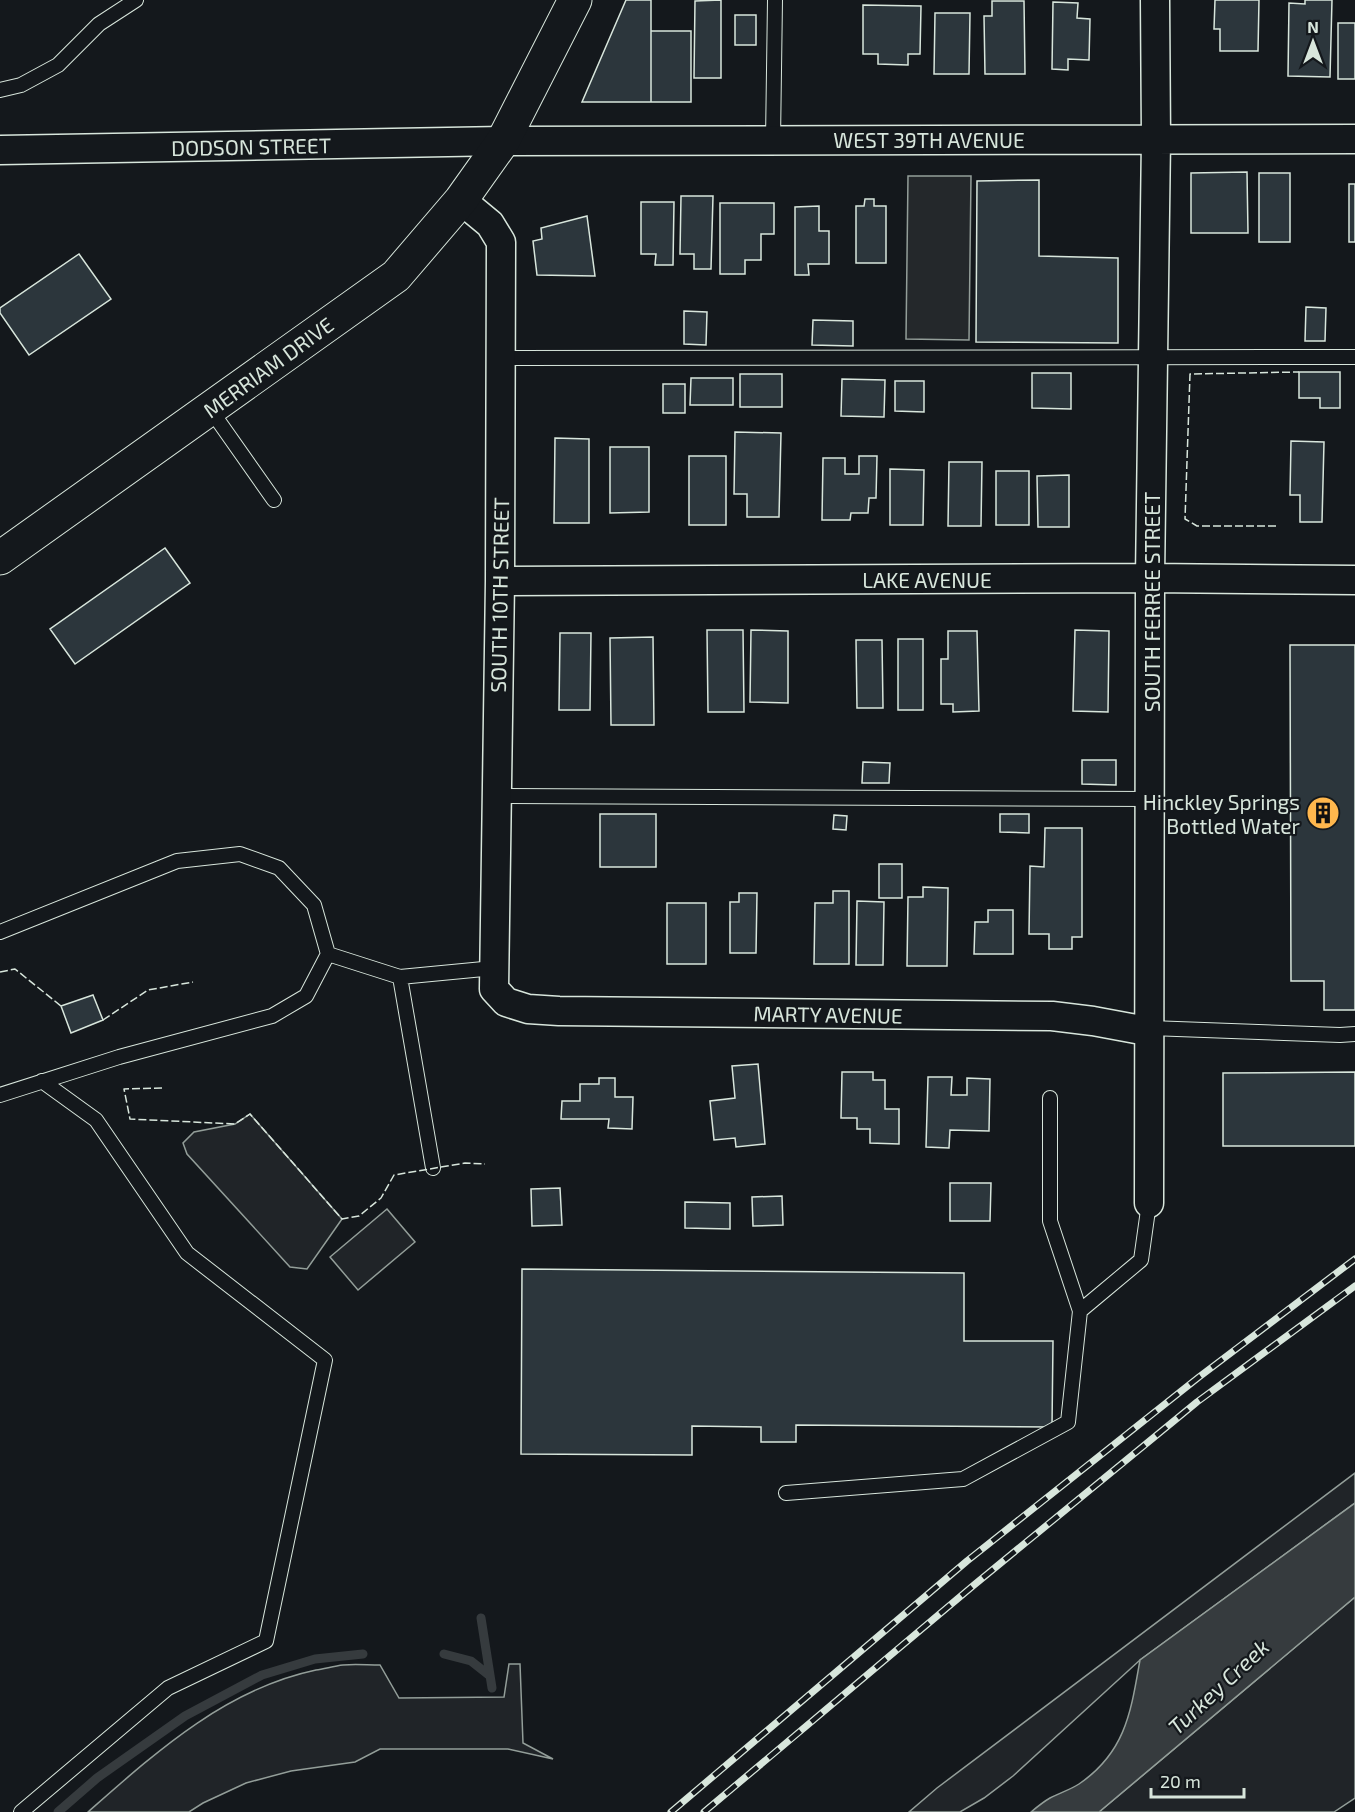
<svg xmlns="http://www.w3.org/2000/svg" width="1355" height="1812" viewBox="0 0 1355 1812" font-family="'Exo 2',sans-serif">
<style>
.green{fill:#202428;stroke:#939e99;stroke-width:1.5}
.parking{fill:#24282b;stroke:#939e99;stroke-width:1.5}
.water{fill:#363b3e;stroke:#939e99;stroke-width:1.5}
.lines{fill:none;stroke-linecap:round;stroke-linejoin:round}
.stream{stroke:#363b3e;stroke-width:9}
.building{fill:#2c363c;stroke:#d8e6dc;stroke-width:1.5}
.service-casing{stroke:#d8e6dc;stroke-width:16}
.minor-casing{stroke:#d8e6dc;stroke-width:31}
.secondary-casing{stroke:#d8e6dc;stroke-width:35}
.service{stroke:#14181c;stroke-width:14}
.minor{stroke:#14181c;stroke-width:28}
.secondary{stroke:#14181c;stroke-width:33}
.rail-casing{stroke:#d8e6dc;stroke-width:7}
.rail{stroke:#14181c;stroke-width:4.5;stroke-dasharray:14;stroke-linecap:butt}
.fence{stroke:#d8e6dc;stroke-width:1.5;stroke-dasharray:8 3;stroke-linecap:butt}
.labels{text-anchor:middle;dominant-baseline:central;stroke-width:4.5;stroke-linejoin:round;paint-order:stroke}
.street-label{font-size:21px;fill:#d8e6dc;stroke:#14181c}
.poi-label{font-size:21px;fill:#d8e6dc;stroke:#14181c;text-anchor:end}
.water-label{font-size:22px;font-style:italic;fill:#d8e6dc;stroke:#14181c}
</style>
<rect width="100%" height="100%" fill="#14181c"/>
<!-- green -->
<path class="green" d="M 250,1114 L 342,1219 L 307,1269 L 290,1267 L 187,1154 L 183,1143 L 194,1132 L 235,1124 Z
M 387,1209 L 415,1242 L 358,1290 L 330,1257 Z
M 1355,1473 L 1355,1503 L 1140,1660 L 1013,1776 L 984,1798 L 960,1812 L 909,1812 L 937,1788 Z
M 1355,1597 L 1355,1798 L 1334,1812 L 1099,1812 Z
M 509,1664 L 520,1664 L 523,1743 L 553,1759 L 508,1749 L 380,1749 L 355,1762 L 291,1771 L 246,1783 L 203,1803 L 189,1812 L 88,1812 C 155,1753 225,1689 316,1670 C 324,1669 334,1666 343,1665 C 355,1664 367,1665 380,1665 L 399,1698 L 504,1697 Z"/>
<!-- parking -->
<path class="parking" d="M 908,176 L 971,176 L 969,340 L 906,339 Z"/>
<!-- water -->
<path class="water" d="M 1355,1503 L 1355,1597 L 1099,1812 L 1031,1812 C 1037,1807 1043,1802 1050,1798 C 1059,1793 1070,1790 1079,1784 C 1126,1752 1131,1711 1140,1660 Z"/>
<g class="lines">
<!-- stream -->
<path class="stream" d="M 481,1618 L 492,1688
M 444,1654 L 471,1661 L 490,1676
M 58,1812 L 97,1778 L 185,1716 L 262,1675 L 315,1659 L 363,1654"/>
</g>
<!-- building -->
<path class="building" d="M 626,0 L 651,0 L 651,102 L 582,102 Z
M 721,0 L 721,78 L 694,78 L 695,1 Z
M 1215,0 L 1259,0 L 1258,51 L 1220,51 L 1220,29 L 1214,29 Z
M 1305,0 L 1332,0 L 1330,77 L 1288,76 L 1289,3 L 1305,4 Z
M 992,1 L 1024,1 L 1025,74 L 985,74 L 984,16 L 992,16 Z
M 1053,2 L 1078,3 L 1077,18 L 1090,19 L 1089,60 L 1068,59 L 1068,70 L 1052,69 Z
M 863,5 L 921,6 L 920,54 L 908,54 L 908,65 L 878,64 L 878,54 L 863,54 Z
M 935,13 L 970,13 L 969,74 L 934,74 Z
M 735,15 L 756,15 L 756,45 L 735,45 Z
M 1338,23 L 1355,23 L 1355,79 L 1338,79 Z
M 651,31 L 691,31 L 691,102 L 651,102 Z
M 1247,172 L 1248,233 L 1191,233 L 1191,173 Z
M 1259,173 L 1290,173 L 1290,242 L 1259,242 Z
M 1039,180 L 1039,256 L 1118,258 L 1118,343 L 976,342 L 977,181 Z
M 1349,184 L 1355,184 L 1355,242 L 1349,242 Z
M 681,196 L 713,196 L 711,269 L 694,269 L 694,254 L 680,254 Z
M 865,199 L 874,199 L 874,206 L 886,206 L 886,263 L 856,263 L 856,206 L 864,206 Z
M 641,202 L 674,202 L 673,265 L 655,265 L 656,254 L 641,254 Z
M 720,203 L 774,203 L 774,234 L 761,234 L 761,260 L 745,260 L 745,274 L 720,274 Z
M 819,206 L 819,231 L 829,231 L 829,264 L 808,264 L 809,275 L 795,275 L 795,207 Z
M 587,216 L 595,276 L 537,275 L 533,241 L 542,239 L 541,228 Z
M 79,254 L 111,299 L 29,355 L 0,313 L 0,308 Z
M 1306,307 L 1326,308 L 1325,341 L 1305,341 Z
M 684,311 L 707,312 L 706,345 L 684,344 Z
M 813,320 L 853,321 L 853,346 L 812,345 Z
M 1299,372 L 1340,372 L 1340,408 L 1320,408 L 1320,398 L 1299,398 Z
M 1032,373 L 1071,373 L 1071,409 L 1032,408 Z
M 740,374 L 782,374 L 782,407 L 740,407 Z
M 691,378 L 733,378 L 733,405 L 690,405 Z
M 842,379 L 885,380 L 884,417 L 841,416 Z
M 895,381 L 924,381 L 924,412 L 895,411 Z
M 663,384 L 685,384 L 685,413 L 663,413 Z
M 735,432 L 781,433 L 779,517 L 747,517 L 747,494 L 734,494 Z
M 555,438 L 589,439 L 589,523 L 554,523 Z
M 1291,441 L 1324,442 L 1322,522 L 1300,522 L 1300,495 L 1290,495 Z
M 610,447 L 649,447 L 649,512 L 610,513 Z
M 689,456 L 726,456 L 726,525 L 689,525 Z
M 859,456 L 877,456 L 876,498 L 869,498 L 868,513 L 851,513 L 850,520 L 822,520 L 823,458 L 845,458 L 845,474 L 859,474 Z
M 949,462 L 982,462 L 981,526 L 948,526 Z
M 890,469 L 924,470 L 923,525 L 890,525 Z
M 996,471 L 1029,471 L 1029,525 L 996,525 Z
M 1069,475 L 1069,527 L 1038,527 L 1037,476 Z
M 165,548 L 190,583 L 75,664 L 50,629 Z
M 707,630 L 743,630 L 744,712 L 708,712 Z
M 751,630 L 788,631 L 788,703 L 750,702 Z
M 1075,630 L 1109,631 L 1108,712 L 1073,711 Z
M 948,631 L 977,631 L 979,711 L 953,712 L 953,704 L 941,704 L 941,659 L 948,659 Z
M 560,633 L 591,633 L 590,710 L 559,710 Z
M 653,637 L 654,725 L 611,725 L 610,638 Z
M 898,639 L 923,639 L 923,710 L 898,710 Z
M 856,640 L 882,640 L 883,708 L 857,708 Z
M 1290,645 L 1355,645 L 1355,1010 L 1324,1010 L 1324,981 L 1291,981 Z
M 1082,760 L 1116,760 L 1116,785 L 1082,784 Z
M 863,762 L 890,763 L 889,783 L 862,783 Z
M 600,814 L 656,814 L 656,867 L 600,867 Z
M 1000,814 L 1029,814 L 1029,833 L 1000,832 Z
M 834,815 L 847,816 L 846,830 L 833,829 Z
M 1045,828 L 1082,828 L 1082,937 L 1072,937 L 1072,949 L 1049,949 L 1049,934 L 1029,934 L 1030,866 L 1044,867 Z
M 879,864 L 902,864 L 902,898 L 879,898 Z
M 923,887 L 948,888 L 947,966 L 907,966 L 908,897 L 923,897 Z
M 833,891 L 849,891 L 849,964 L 814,964 L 815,903 L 833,903 Z
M 739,893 L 757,893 L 756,953 L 730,953 L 730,902 L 739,902 Z
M 857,901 L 884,902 L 883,965 L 856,965 Z
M 667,903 L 706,903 L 706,964 L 667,964 Z
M 988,910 L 1013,910 L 1013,954 L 974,954 L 975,922 L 988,922 Z
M 93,995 L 103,1020 L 71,1033 L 61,1006 Z
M 758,1064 L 765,1144 L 736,1147 L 735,1138 L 714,1140 L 710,1101 L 735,1098 L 732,1066 Z
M 842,1072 L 873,1072 L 873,1080 L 885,1080 L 885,1109 L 899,1109 L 899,1144 L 870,1143 L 870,1129 L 857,1129 L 857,1118 L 841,1118 Z
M 1355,1072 L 1355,1146 L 1223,1146 L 1223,1073 Z
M 928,1077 L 952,1077 L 951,1095 L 967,1095 L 967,1078 L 990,1079 L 989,1131 L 950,1130 L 949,1148 L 926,1147 Z
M 599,1078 L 615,1078 L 615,1097 L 633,1097 L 632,1129 L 608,1128 L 609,1119 L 561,1119 L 562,1101 L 580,1101 L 580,1084 L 599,1084 Z
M 950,1183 L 991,1183 L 990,1221 L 950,1221 Z
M 560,1188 L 562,1225 L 532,1226 L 531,1189 Z
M 782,1196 L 783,1225 L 753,1226 L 752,1197 Z
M 685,1202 L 730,1203 L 730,1229 L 685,1228 Z
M 522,1269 L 964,1273 L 964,1341 L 1053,1341 L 1052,1427 L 796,1425 L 796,1442 L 761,1442 L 761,1427 L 692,1426 L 692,1455 L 521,1454 Z"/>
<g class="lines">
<!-- service casing -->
<g class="service-casing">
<path id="service" d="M 0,90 L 21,85 L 58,65 L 99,24 L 136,0
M 773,140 L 775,0
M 501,358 L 1355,357
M 210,409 L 274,500
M 496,796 L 1150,799
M 0,932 L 177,861 L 240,854 L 279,868 L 314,905 L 328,954 L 306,996 L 272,1016 L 119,1057 L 0,1095
M 328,954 L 400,977 L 494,968
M 400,977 L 433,1168
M 1150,1028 L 1340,1035 L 1355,1034
M 1050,1098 L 1050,1221 L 1080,1311
M 786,1493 L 963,1479 L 1068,1422 L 1080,1311 L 1141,1260 L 1149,1203
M 21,1812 L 168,1688 L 266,1641 L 325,1360 L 187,1253 L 96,1120 L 42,1081"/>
</g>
<!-- minor casing -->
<g class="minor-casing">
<path id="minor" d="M 0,150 L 503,141 L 1355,139
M 461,200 L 490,224 L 501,242 L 500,581 L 494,989 L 506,1002 L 528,1009 L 559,1011 L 1052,1016 L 1093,1021 L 1136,1029 L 1150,1028
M 500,581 L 1150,578 L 1355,580
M 1149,1203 L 1150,578 L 1156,139 L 1155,0"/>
</g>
<!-- secondary casing -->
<g class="secondary-casing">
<path id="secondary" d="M 0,558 L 396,276 L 461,200 L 503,141 L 575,0"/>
</g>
<!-- service -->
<use href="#service" class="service"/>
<!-- minor -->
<use href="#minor" class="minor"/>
<!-- secondary -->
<use href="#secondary" class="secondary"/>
<!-- rail casing -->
<g class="rail-casing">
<path id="rail" d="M 671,1812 L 967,1561 L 1199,1377 L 1355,1259
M 704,1812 L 974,1585 L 1197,1402 L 1355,1286"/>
</g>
<!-- rail -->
<use href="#rail" class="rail"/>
<!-- fence -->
<path class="fence" d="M 1276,526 L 1197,526 L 1185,519 L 1190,374 L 1299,372
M 0,972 L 15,969 L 61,1006
M 103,1020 L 148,990 L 193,982
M 162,1088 L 124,1089 L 130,1119 L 235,1124 L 250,1114 L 342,1219 L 359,1216 L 381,1198 L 394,1175 L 465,1163 L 485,1164"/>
</g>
<!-- icons -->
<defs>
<g id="building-disc" transform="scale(1.725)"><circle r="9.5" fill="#ffb74d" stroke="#14181c"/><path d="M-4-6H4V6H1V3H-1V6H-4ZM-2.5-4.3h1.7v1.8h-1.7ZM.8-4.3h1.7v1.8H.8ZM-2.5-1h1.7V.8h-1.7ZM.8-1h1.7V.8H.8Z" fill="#111"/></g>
</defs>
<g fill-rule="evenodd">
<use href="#building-disc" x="1323" y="813"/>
</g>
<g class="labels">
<!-- street labels -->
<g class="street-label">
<text x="929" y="139">WEST 39TH AVENUE</text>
<text transform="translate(251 146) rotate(-1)">DODSON STREET</text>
<text transform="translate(268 367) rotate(-36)">MERRIAM DRIVE</text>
<text x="927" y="579">LAKE AVENUE</text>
<text transform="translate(499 595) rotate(-89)">SOUTH 10TH STREET</text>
<text transform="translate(1151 602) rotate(-90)">SOUTH FERREE STREET</text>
<text transform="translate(828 1014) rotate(1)">MARTY AVENUE</text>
</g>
<!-- poi labels -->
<g class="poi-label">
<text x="1300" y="801">Hinckley Springs<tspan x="1300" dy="24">Bottled Water</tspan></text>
</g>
<!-- water labels -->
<g class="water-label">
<text transform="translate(1218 1686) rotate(-43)">Turkey Creek</text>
</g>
</g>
<!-- north arrow -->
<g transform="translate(1313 42)" stroke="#14181c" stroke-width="4.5" paint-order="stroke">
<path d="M0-4.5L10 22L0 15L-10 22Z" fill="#d8e6dc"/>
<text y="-9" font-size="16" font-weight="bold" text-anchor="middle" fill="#d8e6dc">N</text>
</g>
<!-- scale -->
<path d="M1151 1788v9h93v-9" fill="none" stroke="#d8e6dc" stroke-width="3"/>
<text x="1160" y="1788" font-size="18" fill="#d8e6dc" stroke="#14181c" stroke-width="4.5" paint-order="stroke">20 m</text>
</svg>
